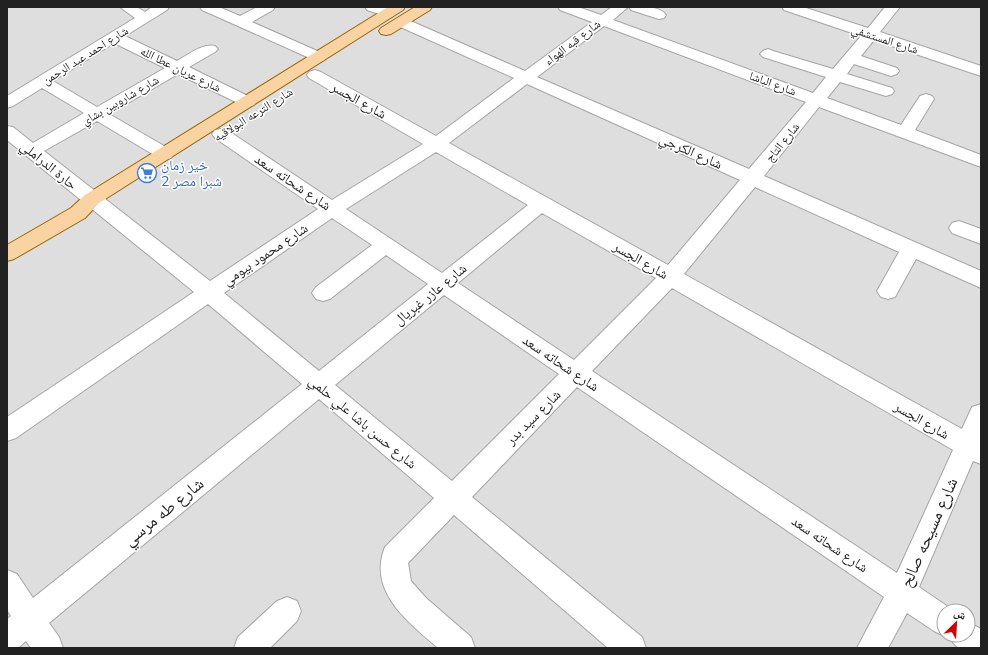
<svg xmlns="http://www.w3.org/2000/svg" width="988" height="655" viewBox="0 0 988 655" font-family="Mulish,'Noto Naskh Arabic',sans-serif">
<style>
.residential{fill:#dfdede;fill-rule:evenodd}
.lines{fill:none;stroke-linecap:round;stroke-linejoin:round}
.minor-casing{stroke:#a5a5a5;stroke-width:2}
.primary-casing{stroke:#9a6603;stroke-width:2}
.minor{fill:#fff;fill-rule:evenodd}
.primary{fill:#fad3a3;fill-rule:evenodd}
.labels{text-anchor:middle;dominant-baseline:central;stroke-width:3;stroke-linejoin:round;paint-order:stroke}
.far-street-label{font-size:12px;fill:#212121;stroke:#fff}
.street-label{font-size:14px;fill:#212121;stroke:#fff}
.shop-label{font-size:14px;fill:#366cbe;stroke:#fff;text-anchor:start}
.near-street-label{font-size:17px;fill:#212121;stroke:#fff}
</style>
<rect width="100%" height="100%" fill="#f1ede7"/>
<!-- residential -->
<path class="residential" d="M 7,7 L 981,7 L 981,648 L 7,648 ZM 944,611 L 968,611 L 968,635 L 944,635 Z"/>
<g class="lines">
<!-- minor casing -->
<g class="minor-casing">
<path id="minor" d="M 120,7 L 137,7 L 145,12 L 152,7 L 169,7 L 167,10 L 125,36 L 177,61 C 188,55 202,43 215,46 L 218,49 L 215,52 L 189,67 L 254,99 L 256,102 L 254,105 L 248,107 L 242,105 L 178,74 L 109,114 L 171,150 L 174,154 L 171,158 L 165,160 L 159,158 L 97,121 L 44,151 L 210,281 L 318,209 L 215,138 L 212,134 L 215,130 L 221,129 L 227,130 L 332,200 L 423,144 L 309,78 L 307,75 L 309,72 L 315,70 L 321,72 L 436,136 L 514,78 L 396,25 L 394,22 L 396,19 L 401,18 L 406,19 L 525,71 L 592,22 L 560,10 L 558,7 L 578,7 L 601,15 L 612,7 L 628,7 L 613,20 L 813,93 L 826,77 L 763,57 L 760,54 L 763,51 L 768,49 L 773,51 L 833,69 L 861,36 L 784,10 L 782,7 L 803,7 L 868,28 L 885,7 L 900,7 L 880,32 L 981,66 L 981,76 L 874,40 L 861,56 L 897,68 L 899,71 L 897,74 L 891,76 L 854,64 L 847,74 L 892,88 L 894,91 L 892,94 L 886,96 L 840,82 L 827,98 L 901,125 L 920,96 L 926,94 L 932,96 L 934,99 L 915,130 L 981,155 L 981,167 L 819,107 L 764,176 L 981,271 L 981,288 L 916,259 L 895,297 L 888,299 L 881,297 L 877,291 L 899,252 L 755,187 L 684,274 L 962,429 L 972,407 L 981,404 L 981,464 L 973,461 L 919,587 L 954,611 L 944,611 L 944,635 L 945,635 L 944,636 L 934,631 L 907,613 L 888,648 L 857,648 L 884,597 L 577,387 L 472,497 L 642,637 L 646,648 L 608,648 L 454,515 L 408,563 L 411,581 L 426,598 L 471,637 L 475,648 L 438,648 C 408,622 367,591 385,547 L 434,498 L 319,399 L 49,623 L 59,637 L 63,648 L 31,648 L 26,641 L 18,648 L 7,648 L 7,619 L 11,616 L 7,610 L 7,570 L 17,574 L 33,598 L 302,384 L 208,304 L 16,438 L 7,441 L 7,417 L 194,292 L 7,140 L 7,126 L 13,127 L 33,143 L 84,113 L 42,88 L 13,106 L 7,108 L 7,96 L 135,18 ZM 604,26 L 806,102 L 749,169 L 537,77 ZM 114,43 L 165,68 L 97,107 L 53,81 ZM 527,84 L 740,180 L 668,265 L 449,143 ZM 436,152 L 528,205 L 442,273 L 346,209 ZM 542,213 L 656,278 L 574,360 L 458,283 ZM 332,218 L 372,245 L 316,287 L 312,293 L 316,299 L 323,301 L 330,299 L 386,255 L 428,284 L 319,371 L 224,293 ZM 672,288 L 953,450 L 897,573 L 592,371 ZM 444,295 L 559,374 L 452,481 L 335,385 Z
M 200,7 L 219,7 L 240,16 L 257,7 L 275,7 L 273,10 L 252,22 L 324,54 L 327,57 L 324,60 L 319,62 L 314,60 L 202,10 Z
M 365,7 C 374,7 389,4 395,13 L 393,16 L 388,17 L 367,10 Z
M 629,7 C 640,7 659,5 666,15 L 664,18 L 659,19 L 631,10 Z
M 959,221 L 981,229 L 981,244 L 952,233 L 949,228 L 952,223 Z
M 287,597 L 297,601 L 301,611 L 297,621 L 270,648 L 234,648 L 238,637 L 277,601 Z
M 968,622 L 981,629 L 981,648 C 963,648 957,653 949,635 L 968,635 Z"/>
</g>
<!-- primary casing -->
<g class="primary-casing">
<path id="primary" d="M 388,7 L 405,7 L 403,10 L 99,203 L 85,218 L 14,259 L 7,261 L 7,245 L 71,208 L 85,195 Z
M 415,7 L 432,7 L 430,10 L 391,34 L 386,35 L 381,34 L 379,31 L 381,28 Z"/>
</g>
<!-- minor -->
<use href="#minor" class="minor"/>
<!-- primary -->
<use href="#primary" class="primary"/>
</g>
<!-- icons -->
<defs>
<g id="supermarket-ring" transform="scale(1)"><circle r="9.5" fill="#fff" stroke="#3f7fe0" stroke-width="1.5"/><path d="M-6-5.5h2.5l.6 2H6L4.5 2H-2.5L-4.4-4H-6ZM-1.5 3.2a1.3 1.3 0 1 0 .1 0ZM3 3.2a1.3 1.3 0 1 0 .1 0Z" fill="#3f7fe0"/></g>
</defs>
<g fill-rule="evenodd">
<use href="#supermarket-ring" x="147" y="173"/>
</g>
<g class="labels">
<!-- far-street labels -->
<g class="far-street-label">
<text transform="translate(885 39) rotate(18)">شارع المستشفي</text>
<text transform="translate(572 42) rotate(-37)">شارع قبه الهواء</text>
<text transform="translate(85 55) rotate(-32)">شارع احمد عبد الرحمن</text>
<text transform="translate(181 69) rotate(26)">شارع عريان عطا الله</text>
<text transform="translate(773 83) rotate(20)">شارع الباشا</text>
<text transform="translate(120 100) rotate(-30)">شارع شاروبين بشاي</text>
<text transform="translate(253 114) rotate(-32)">شارع الترعه البولاقيه</text>
<text transform="translate(782 142) rotate(-51)">شارع التاج</text>
</g>
<!-- street labels -->
<g class="street-label">
<text transform="translate(359 100) rotate(29)">شارع الجسر</text>
<text transform="translate(691 151) rotate(24)">شارع الكرجي</text>
<text transform="translate(49 165) rotate(39)">حارة الدراملي</text>
<text transform="translate(293 182) rotate(34)">شارع شحاته سعد</text>
<text transform="translate(265 254) rotate(-34)">شارع محمود بيومي</text>
<text transform="translate(641 260) rotate(30)">شارع الجسر</text>
<text transform="translate(430 294) rotate(-39)">شارع عازر غبريال</text>
<text transform="translate(561 363) rotate(34)">شارع شحاته سعد</text>
<text transform="translate(533 417) rotate(-45)">شارع سيد بدر</text>
<text transform="translate(922 420) rotate(30)">شارع الجسر</text>
<text transform="translate(363 422) rotate(40)">شارع حسن باشا علي حلمي</text>
<text transform="translate(830 544) rotate(34)">شارع شحاته سعد</text>
</g>
<!-- shop labels -->
<g class="shop-label">
<text x="161" y="165">خير زمان<tspan x="161" dy="16">شبرا مصر 2</tspan></text>
</g>
<!-- near-street labels -->
<g class="near-street-label">
<text transform="translate(163 511) rotate(-39)">شارع طه مرسي</text>
<text transform="translate(928 532) rotate(-66)">شارع مسيحه صالح</text>
</g>
</g>
<!-- border -->
<rect width="988" height="655" fill="none" stroke="#212121" stroke-width="16"/>
<!-- north arrow -->
<g transform="translate(956 623) rotate(25)"><circle r="19" fill="#ffffff" stroke="#a6a6a6"/>
<path d="M0-3L7 15L0 10L-7 15Z" fill="#cd0508"/>
<text y="-6" font-size="11" font-weight="bold" text-anchor="middle" fill="#212121">ش</text>
</g>
</svg>
